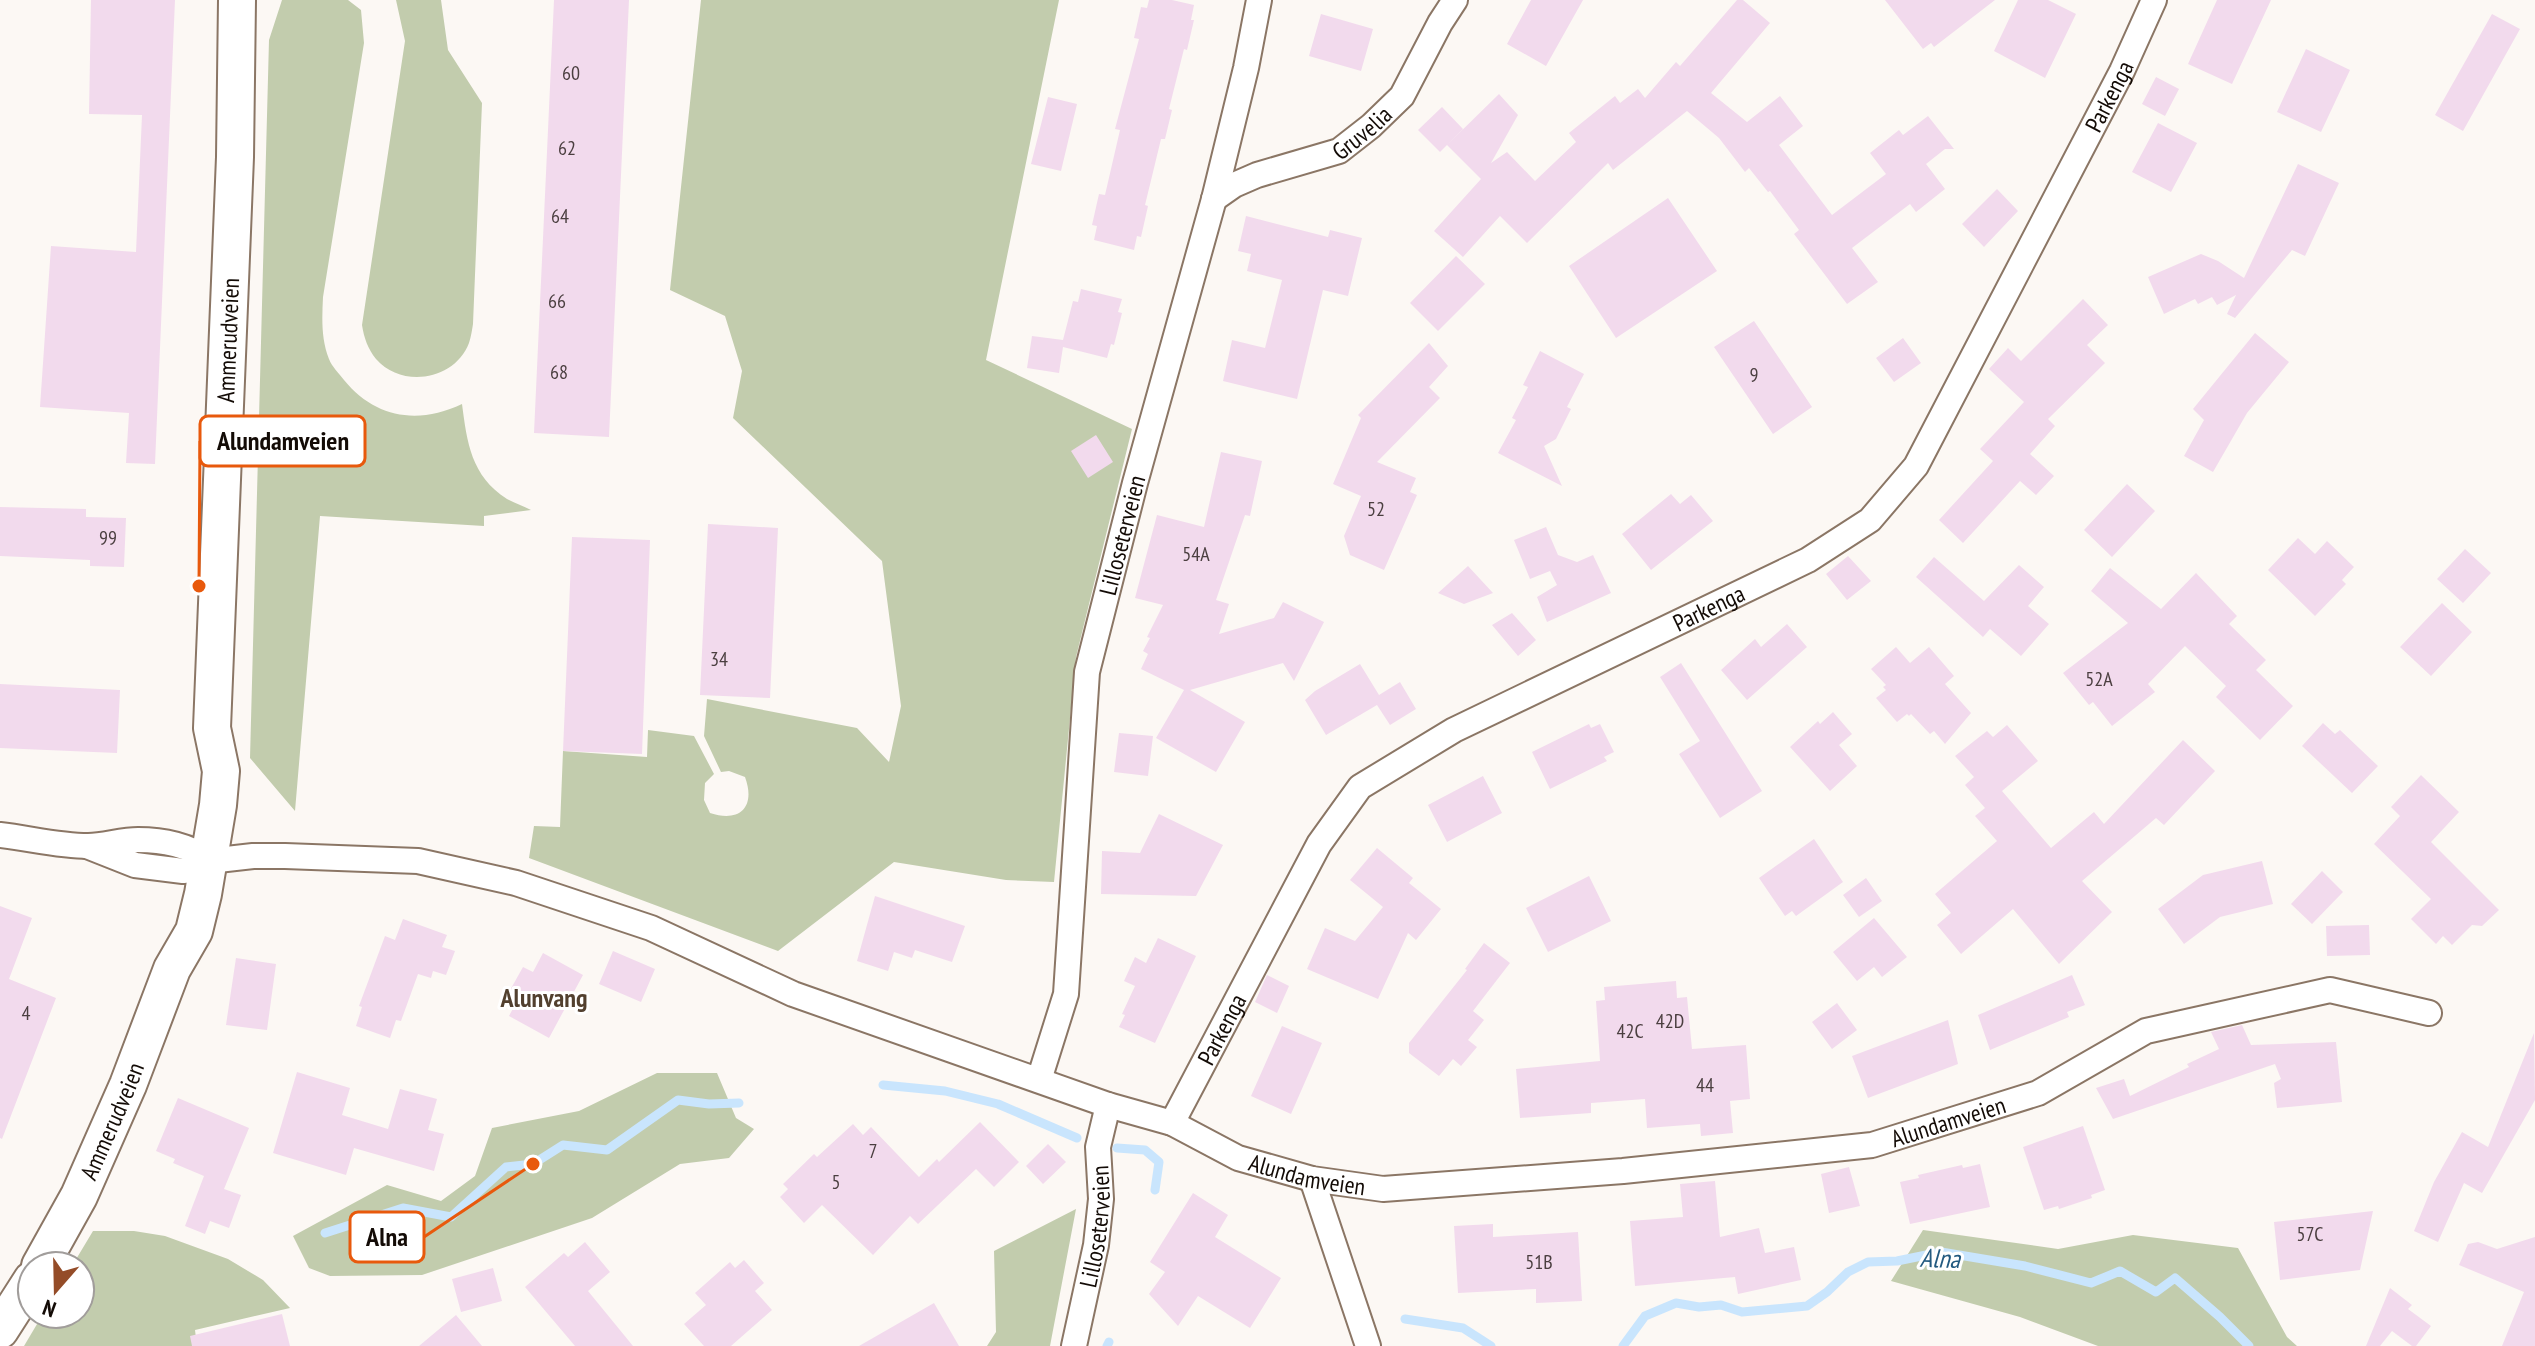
<svg xmlns="http://www.w3.org/2000/svg" width="2535" height="1346" viewBox="0 0 2535 1346" font-family="'PT Sans Narrow',sans-serif">
<style>
.green{fill:#c2ccad}
.lines{fill:none;stroke-linecap:round;stroke-linejoin:round}
.stream{stroke:#c9e5fd;stroke-width:9}
.building{fill:#f2daed}
.street-casing{stroke:#8b7665;stroke-width:28}
.secondary-casing{stroke:#8b7665;stroke-width:40}
.street{stroke:#fff;stroke-width:24}
.secondary{stroke:#fff;stroke-width:36}
.labels{text-anchor:middle;dominant-baseline:central;stroke-width:6;stroke-linejoin:round;paint-order:stroke}
.number-label{font-size:20px;fill:#4b3f40}
.street-label{font-size:24px;fill:#130b06;stroke:#fff}
.neighbourhood-label{font-size:26px;font-weight:bold;fill:#52402f;stroke:#fff}
.water-label{font-size:26px;font-style:italic;fill:#235a80;stroke:#fff}
.leader{fill:none;stroke:#e8590c;stroke-width:3}
.callout-dot{fill:#e8590c;stroke:#fff;stroke-width:3}
.callout{fill:#fff;stroke:#e8590c;stroke-width:3}
.callout-label{font-size:26px;text-anchor:middle;font-weight:bold;fill:#130b06}
</style>
<rect width="100%" height="100%" fill="#fcf8f4"/>
<!-- green -->
<path class="green" d="M 282,0 L 348,0 L 361,10 L 364,43 L 323,297 C 322,318 321,339 329,359 C 332,367 339,373 344,380 C 375,418 418,425 462,404 C 467,442 471,476 507,499 C 515,503 523,506 531,510 L 484,516 L 484,526 L 320,516 L 295,811 L 250,758 L 269,40 Z
M 396,0 L 441,0 L 448,50 L 482,103 L 473,324 C 472,330 471,337 469,343 C 455,380 402,389 376,359 C 368,349 364,338 362,325 L 405,41 Z
M 701,0 L 1059,0 L 986,360 L 1132,429 L 1076,657 L 1054,882 L 1006,880 L 894,862 L 778,951 L 529,858 L 534,826 L 560,827 L 563,751 L 647,757 L 648,730 L 694,736 L 714,774 L 705,783 L 704,800 L 710,813 C 740,823 756,807 745,777 L 729,771 L 721,772 L 704,736 L 707,699 L 857,728 L 889,762 L 901,706 L 882,561 L 733,418 L 742,371 L 725,316 L 670,290 Z
M 657,1073 L 717,1073 L 736,1118 L 754,1129 L 729,1158 L 680,1164 L 592,1218 L 422,1275 L 330,1276 L 309,1268 L 293,1236 L 387,1185 L 441,1201 L 475,1176 L 492,1128 L 579,1111 Z
M 1076,1209 L 1050,1346 L 987,1346 L 996,1332 L 994,1251 Z
M 1923,1230 L 2058,1249 L 2133,1235 L 2238,1248 L 2287,1337 L 2297,1346 L 2098,1346 L 2020,1317 L 1891,1281 Z
M 93,1231 L 134,1231 L 165,1236 L 228,1259 L 263,1280 L 290,1308 L 195,1330 L 197,1346 L 24,1346 L 43,1314 L 80,1314 L 80,1266 L 72,1266 Z"/>
<g class="lines">
<!-- stream -->
<path class="stream" d="M 883,1085 L 945,1091 L 998,1104 L 1077,1138
M 1117,1148 L 1145,1150 L 1159,1162 L 1155,1190
M 325,1233 L 403,1208 L 451,1217 L 506,1167 L 533,1164 L 563,1145 L 607,1150 L 678,1100 L 709,1104 L 739,1103
M 1405,1319 L 1463,1328 L 1491,1346
M 1107,1346 L 1109,1342
M 1623,1346 L 1645,1316 L 1676,1303 L 1699,1307 L 1721,1305 L 1742,1312 L 1807,1306 L 1827,1292 L 1848,1272 L 1868,1262 L 1897,1261 L 1941,1252 L 2025,1266 L 2091,1283 L 2120,1271 L 2156,1292 L 2175,1278 L 2220,1317 L 2249,1346"/>
</g>
<!-- building -->
<path class="building" d="M 91,0 L 175,0 L 155,464 L 126,463 L 129,413 L 40,407 L 51,246 L 136,252 L 142,115 L 89,114 Z
M 554,0 L 629,0 L 609,437 L 534,433 Z
M 1149,0 L 1172,0 L 1194,5 L 1191,20 L 1194,20 L 1187,50 L 1184,49 L 1169,109 L 1172,110 L 1165,139 L 1161,139 L 1154,168 L 1145,205 L 1148,206 L 1141,237 L 1137,236 L 1134,250 L 1094,240 L 1097,226 L 1092,225 L 1099,194 L 1105,195 L 1120,130 L 1115,129 L 1139,39 L 1134,38 L 1141,7 L 1147,8 Z
M 1531,0 L 1583,0 L 1546,66 L 1507,44 Z
M 1737,0 L 1743,0 L 1770,23 L 1711,93 L 1747,122 L 1780,96 L 1803,126 L 1779,145 L 1832,215 L 1886,174 L 1870,153 L 1899,130 L 1903,135 L 1928,116 L 1954,149 L 1945,149 L 1926,164 L 1945,189 L 1916,212 L 1910,204 L 1852,248 L 1878,282 L 1847,304 L 1794,234 L 1799,230 L 1770,191 L 1768,192 L 1749,168 L 1745,172 L 1719,138 L 1687,111 L 1613,170 L 1608,163 L 1527,243 L 1500,216 L 1463,257 L 1434,231 L 1481,179 L 1447,145 L 1499,94 L 1518,115 L 1491,163 L 1507,152 L 1535,181 L 1576,142 L 1569,133 L 1615,96 L 1620,103 L 1638,89 L 1645,98 L 1676,62 L 1680,66 Z
M 1885,0 L 1995,0 L 1934,47 L 1931,43 L 1923,49 Z
M 2018,0 L 2048,0 L 2076,14 L 2045,78 L 1994,51 Z
M 2217,0 L 2271,0 L 2232,84 L 2188,64 Z
M 1321,14 L 1373,29 L 1361,71 L 1309,56 Z
M 2492,14 L 2520,29 L 2463,131 L 2435,115 Z
M 2306,49 L 2350,70 L 2321,132 L 2277,112 Z
M 2156,77 L 2179,89 L 2165,116 L 2142,104 Z
M 1048,97 L 1077,104 L 1061,171 L 1031,164 Z
M 1442,107 L 1463,129 L 1440,152 L 1418,130 Z
M 2158,123 L 2197,143 L 2171,192 L 2132,172 Z
M 2298,164 L 2339,183 L 2305,256 L 2292,250 L 2235,318 L 2227,314 L 2236,295 L 2217,305 L 2212,297 L 2198,304 L 2195,299 L 2164,314 L 2148,277 L 2201,254 L 2218,261 L 2244,278 Z
M 1997,189 L 2018,211 L 1984,247 L 1962,224 Z
M 1668,198 L 1717,271 L 1616,338 L 1569,266 Z
M 1246,216 L 1328,237 L 1330,230 L 1362,238 L 1348,296 L 1323,290 L 1297,399 L 1223,381 L 1232,340 L 1265,348 L 1282,280 L 1247,271 L 1251,254 L 1238,251 Z
M 1456,256 L 1485,284 L 1438,331 L 1410,303 Z
M 1081,289 L 1122,299 L 1118,312 L 1122,313 L 1114,345 L 1111,344 L 1107,358 L 1063,347 L 1059,373 L 1027,368 L 1032,336 L 1063,340 L 1073,301 L 1078,302 Z
M 2083,299 L 2108,325 L 2087,345 L 2105,363 L 2048,419 L 2055,426 L 2030,454 L 2054,476 L 2036,495 L 2020,481 L 1963,543 L 1939,520 L 1993,461 L 1980,449 L 2024,402 L 1989,369 L 2008,348 L 2021,361 Z
M 1754,321 L 1812,407 L 1773,434 L 1714,347 Z
M 2255,333 L 2289,362 L 2247,413 L 2213,472 L 2184,456 L 2204,420 L 2193,409 Z
M 1903,338 L 1921,363 L 1894,382 L 1876,358 Z
M 1429,343 L 1448,366 L 1429,387 L 1440,398 L 1377,462 L 1416,478 L 1410,492 L 1417,495 L 1384,570 L 1350,555 L 1344,536 L 1361,496 L 1333,484 L 1361,418 L 1358,415 Z
M 1540,351 L 1584,374 L 1567,407 L 1571,409 L 1556,439 L 1544,446 L 1562,486 L 1498,453 L 1516,420 L 1512,418 L 1528,387 L 1523,385 Z
M 1096,435 L 1113,462 L 1088,478 L 1071,451 Z
M 1221,452 L 1262,461 L 1250,516 L 1245,515 L 1216,600 L 1229,604 L 1219,634 L 1274,618 L 1283,602 L 1324,622 L 1294,681 L 1283,663 L 1190,690 L 1245,722 L 1216,772 L 1156,738 L 1184,690 L 1141,669 L 1148,654 L 1143,651 L 1150,638 L 1147,637 L 1163,605 L 1135,598 L 1157,515 L 1204,527 Z
M 2127,484 L 2155,511 L 2112,557 L 2084,530 Z
M 1671,494 L 1680,504 L 1691,495 L 1713,521 L 1651,570 L 1622,534 Z
M 0,507 L 86,509 L 86,517 L 126,518 L 124,567 L 90,566 L 90,560 L 0,556 Z
M 708,524 L 778,528 L 770,698 L 700,695 Z
M 1546,527 L 1558,555 L 1577,562 L 1593,555 L 1611,593 L 1547,622 L 1537,597 L 1557,585 L 1550,571 L 1530,579 L 1514,540 Z
M 572,537 L 650,540 L 642,754 L 563,751 Z
M 2298,538 L 2315,554 L 2327,541 L 2354,567 L 2342,580 L 2346,584 L 2315,616 L 2268,570 Z
M 2465,549 L 2491,573 L 2463,603 L 2437,579 Z
M 1848,556 L 1871,581 L 1847,600 L 1826,574 Z
M 1934,557 L 1984,601 L 2019,565 L 2044,587 L 2028,606 L 2049,624 L 2021,656 L 1990,629 L 1983,637 L 1916,577 Z
M 1468,566 L 1493,593 L 1464,604 L 1438,593 Z
M 2110,568 L 2161,609 L 2196,573 L 2237,616 L 2229,624 L 2266,660 L 2256,670 L 2293,706 L 2260,740 L 2216,697 L 2226,686 L 2185,646 L 2148,684 L 2155,692 L 2112,726 L 2093,702 L 2089,705 L 2063,673 L 2128,623 L 2091,591 Z
M 2442,603 L 2472,632 L 2431,676 L 2400,647 Z
M 1512,613 L 1536,640 L 1518,656 L 1492,625 Z
M 1787,624 L 1807,647 L 1747,700 L 1721,670 L 1755,639 L 1761,647 Z
M 1896,647 L 1910,663 L 1929,647 L 1954,676 L 1945,684 L 1971,713 L 1945,744 L 1934,731 L 1930,734 L 1911,714 L 1909,716 L 1907,714 L 1897,722 L 1876,698 L 1886,690 L 1883,687 L 1886,685 L 1871,669 Z
M 1681,663 L 1762,791 L 1720,818 L 1679,754 L 1700,741 L 1660,677 Z
M 1360,664 L 1379,695 L 1400,682 L 1416,709 L 1390,725 L 1377,705 L 1326,735 L 1305,700 L 1315,691 Z
M 0,684 L 120,690 L 117,753 L 0,748 Z
M 1833,712 L 1852,734 L 1839,745 L 1857,766 L 1830,791 L 1790,747 L 1818,721 L 1820,724 Z
M 2323,723 L 2335,734 L 2340,730 L 2378,766 L 2352,793 L 2302,746 Z
M 1589,724 L 1591,728 L 1600,724 L 1614,752 L 1604,757 L 1607,761 L 1550,789 L 1532,752 Z
M 2007,725 L 2038,761 L 2002,791 L 2051,848 L 2094,812 L 2104,824 L 2183,740 L 2215,771 L 2164,825 L 2156,818 L 2082,881 L 2112,912 L 2059,964 L 2013,909 L 1961,954 L 1937,925 L 1951,913 L 1935,894 L 1997,841 L 1975,816 L 1985,808 L 1965,785 L 1974,777 L 1955,756 L 1987,731 L 1993,737 Z
M 1119,733 L 1153,736 L 1148,776 L 1114,772 Z
M 2421,775 L 2459,812 L 2431,842 L 2499,910 L 2482,926 L 2472,925 L 2452,945 L 2443,936 L 2436,944 L 2411,919 L 2431,899 L 2374,844 L 2400,816 L 2391,807 Z
M 1483,776 L 1502,813 L 1447,842 L 1428,805 Z
M 1159,814 L 1223,845 L 1196,896 L 1101,894 L 1102,851 L 1140,853 Z
M 1814,839 L 1843,882 L 1796,916 L 1792,911 L 1785,916 L 1759,878 Z
M 1377,848 L 1413,878 L 1409,883 L 1441,909 L 1416,940 L 1408,933 L 1378,999 L 1307,969 L 1325,928 L 1355,941 L 1383,907 L 1350,880 Z
M 2262,861 L 2273,904 L 2220,917 L 2184,944 L 2158,909 L 2203,875 Z
M 2322,871 L 2343,892 L 2312,924 L 2291,904 Z
M 1589,876 L 1611,921 L 1548,952 L 1526,908 Z
M 1866,878 L 1882,901 L 1859,917 L 1843,895 Z
M 875,896 L 965,926 L 952,962 L 915,950 L 912,958 L 894,952 L 888,971 L 857,961 Z
M 0,906 L 32,918 L 9,979 L 56,998 L 2,1139 L 0,1138 Z
M 1874,918 L 1907,957 L 1882,977 L 1874,967 L 1857,981 L 1833,952 Z
M 403,919 L 447,935 L 442,947 L 455,951 L 446,975 L 433,971 L 431,978 L 418,974 L 401,1021 L 396,1020 L 390,1038 L 356,1026 L 362,1007 L 359,1006 L 385,936 L 395,940 Z
M 2369,925 L 2370,955 L 2327,956 L 2326,926 Z
M 1158,938 L 1196,956 L 1155,1043 L 1119,1027 L 1125,1015 L 1122,1014 L 1135,986 L 1124,981 L 1135,957 L 1146,963 Z
M 1484,943 L 1510,963 L 1473,1011 L 1484,1020 L 1468,1040 L 1477,1047 L 1461,1066 L 1453,1059 L 1439,1076 L 1409,1053 L 1409,1043 L 1467,970 L 1465,969 Z
M 613,951 L 655,969 L 641,1002 L 599,984 Z
M 543,953 L 583,975 L 549,1038 L 509,1016 L 519,997 L 509,992 L 523,967 L 533,972 Z
M 236,958 L 276,964 L 267,1030 L 226,1025 Z
M 1267,975 L 1289,986 L 1277,1013 L 1255,1002 Z
M 2072,975 L 2085,1005 L 2067,1012 L 2069,1017 L 1990,1050 L 1978,1015 Z
M 1676,981 L 1677,998 L 1687,997 L 1692,1049 L 1746,1045 L 1750,1099 L 1730,1101 L 1733,1133 L 1701,1136 L 1700,1124 L 1647,1128 L 1645,1099 L 1591,1103 L 1591,1113 L 1520,1118 L 1516,1069 L 1600,1061 L 1596,1001 L 1605,1000 L 1604,987 Z
M 1837,1003 L 1857,1030 L 1832,1049 L 1812,1022 Z
M 1948,1020 L 1958,1064 L 1868,1098 L 1852,1056 Z
M 2242,1025 L 2251,1045 L 2336,1042 L 2342,1102 L 2277,1108 L 2274,1083 L 2281,1079 L 2275,1064 L 2113,1119 L 2096,1088 L 2124,1079 L 2130,1096 L 2189,1067 L 2187,1064 L 2219,1049 L 2211,1032 Z
M 1282,1026 L 1322,1043 L 1291,1114 L 1251,1096 Z
M 2534,1033 L 2535,1100 L 2482,1193 L 2464,1183 L 2438,1242 L 2414,1231 L 2434,1182 L 2462,1132 L 2488,1147 Z
M 297,1072 L 350,1088 L 342,1115 L 388,1129 L 400,1089 L 437,1099 L 428,1130 L 444,1134 L 434,1171 L 354,1148 L 346,1175 L 273,1153 Z
M 178,1098 L 249,1128 L 224,1189 L 241,1195 L 229,1228 L 210,1221 L 205,1234 L 185,1226 L 204,1176 L 173,1163 L 175,1159 L 156,1151 Z
M 980,1122 L 1019,1162 L 994,1187 L 976,1169 L 918,1224 L 910,1216 L 873,1255 L 822,1205 L 804,1223 L 780,1197 L 788,1189 L 783,1184 L 814,1154 L 817,1157 L 853,1124 L 863,1135 L 871,1127 L 919,1177 L 937,1159 L 939,1162 Z
M 2083,1126 L 2105,1190 L 2091,1195 L 2092,1198 L 2059,1209 L 2058,1206 L 2044,1210 L 2023,1147 Z
M 1048,1144 L 1066,1162 L 1043,1184 L 1026,1166 Z
M 1980,1164 L 1990,1207 L 1910,1224 L 1900,1182 L 1919,1178 L 1918,1175 L 1962,1165 L 1963,1168 Z
M 1849,1167 L 1860,1206 L 1829,1213 L 1821,1174 Z
M 1715,1181 L 1720,1237 L 1759,1228 L 1765,1253 L 1794,1247 L 1801,1280 L 1738,1294 L 1735,1277 L 1635,1286 L 1630,1221 L 1683,1217 L 1680,1184 Z
M 1193,1193 L 1228,1215 L 1215,1237 L 1281,1278 L 1250,1328 L 1198,1296 L 1178,1326 L 1149,1294 L 1165,1272 L 1150,1262 Z
M 2373,1211 L 2360,1270 L 2280,1280 L 2274,1222 Z
M 1493,1224 L 1493,1237 L 1578,1232 L 1582,1301 L 1536,1303 L 1536,1289 L 1458,1293 L 1454,1226 Z
M 2535,1237 L 2535,1346 L 2502,1346 L 2524,1292 L 2459,1265 L 2468,1244 L 2478,1242 L 2497,1249 Z
M 585,1242 L 610,1272 L 588,1291 L 633,1346 L 575,1346 L 525,1287 L 564,1253 L 568,1257 Z
M 744,1260 L 764,1283 L 755,1291 L 772,1310 L 731,1346 L 704,1346 L 684,1324 L 706,1305 L 695,1293 L 730,1262 L 735,1268 Z
M 493,1268 L 502,1301 L 461,1312 L 452,1279 Z
M 2390,1288 L 2412,1305 L 2408,1309 L 2431,1326 L 2416,1346 L 2412,1346 L 2392,1331 L 2380,1346 L 2366,1346 Z
M 934,1303 L 959,1346 L 859,1346 Z
M 282,1314 L 290,1346 L 192,1346 L 190,1336 Z
M 456,1315 L 482,1346 L 419,1346 Z"/>
<g class="lines">
<!-- street casing -->
<g class="street-casing">
<g id="street">
<path id="s1" d="M 1214,199 L 1234,185 L 1257,175 L 1339,151 L 1371,126 L 1402,96 L 1440,23 L 1455,0"/>
<path d="M 0,835 C 28,838 59,846 88,846 C 104,846 121,840 138,840 C 162,840 191,845 209,861"/>
<path id="s2" d="M 87,846 L 135,865 L 183,871 L 198,869 L 209,861 L 253,856 L 285,856 L 418,861 L 516,883 L 651,928 L 793,994 L 1108,1105 L 1172,1123 L 1238,1158 L 1312,1179 L 1383,1189 L 1623,1171 L 1872,1145 L 2038,1093 L 2146,1031 L 2330,990 L 2429,1013"/>
<path id="s3" d="M 1039,1080 L 1066,994 L 1087,672 L 1135,483 L 1214,199 L 1246,68 L 1259,0"/>
<path id="s4" d="M 1172,1123 L 1319,844 L 1360,787 L 1454,730 L 1808,560 L 1870,520 L 1916,466 L 2122,71 L 2154,0"/>
<path d="M 1312,1179 L 1368,1346"/>
<path id="s5" d="M 1074,1346 L 1096,1245 L 1101,1199 L 1098,1147 L 1108,1105"/>
</g>
</g>
<!-- secondary casing -->
<g class="secondary-casing">
<g id="secondary">
<path id="s6" d="M 40,1266 L 79,1196 L 128,1085 L 172,969 L 194,931 L 203,894 L 218,805 L 221,771 L 212,728 L 235,157 L 237,0"/>
<path d="M 0,1330 L 32,1280"/>
</g>
</g>
<!-- street -->
<use href="#street" class="street"/>
<!-- secondary -->
<use href="#secondary" class="secondary"/>
</g>
<g class="labels">
<!-- number labels -->
<g class="number-label">
<text x="571" y="73">60</text>
<text x="567" y="148">62</text>
<text x="560" y="216">64</text>
<text x="557" y="301">66</text>
<text x="559" y="372">68</text>
<text x="1754" y="375">9</text>
<text x="1376" y="509">52</text>
<text x="108" y="538">99</text>
<text x="1196" y="554">54A</text>
<text x="719" y="659">34</text>
<text x="2099" y="679">52A</text>
<text x="26" y="1013">4</text>
<text x="1670" y="1021">42D</text>
<text x="1630" y="1031">42C</text>
<text x="1705" y="1085">44</text>
<text x="873" y="1151">7</text>
<text x="836" y="1182">5</text>
<text x="2310" y="1234">57C</text>
<text x="1539" y="1262">51B</text>
</g>
<!-- street labels -->
<g class="street-label">
<text stroke="none"><textPath href="#s4" startOffset="1450">Parkenga</textPath></text>
<text stroke="none"><textPath href="#s1" startOffset="164">Gruvelia</textPath></text>
<text stroke="none"><textPath href="#s6" startOffset="964">Ammerudveien</textPath></text>
<text stroke="none"><textPath href="#s3" startOffset="554">Lilloseterveien</textPath></text>
<text stroke="none"><textPath href="#s4" startOffset="778">Parkenga</textPath></text>
<text stroke="none"><textPath href="#s4" startOffset="106">Parkenga</textPath></text>
<text stroke="none"><textPath href="#s6" startOffset="162">Ammerudveien</textPath></text>
<text stroke="none"><textPath href="#s2" startOffset="1932">Alundamveien</textPath></text>
<text stroke="none"><textPath href="#s2" startOffset="1284">Alundamveien</textPath></text>
<text stroke="none"><textPath href="#s5" startOffset="122">Lilloseterveien</textPath></text>
</g>
<!-- neighbourhood labels -->
<g class="neighbourhood-label">
<text x="544" y="997">Alunvang</text>
</g>
<!-- water labels -->
<g class="water-label">
<text transform="translate(1940 1258) rotate(2)">Alna</text>
</g>
</g>
<!-- callouts -->
<path class="leader" d="M199 586L200 441M533 1164L424 1237"/>
<g class="callout-dot">
<circle cx="199" cy="586" r="8"/>
<circle cx="533" cy="1164" r="8"/>
</g>
<g class="callout">
<rect x="200" y="416" width="165" height="50" rx="8"/>
<rect x="350" y="1212" width="74" height="50" rx="8"/>
</g>
<g class="callout-label">
<text x="283" y="450">Alundamveien</text>
<text x="387" y="1246">Alna</text>
</g>
<!-- north arrow -->
<g transform="translate(56 1290) rotate(200)"><circle r="38" fill="#ffffff" stroke="#a19d9b" stroke-width="2"/>
<path d="M0-6L14 30L0 20L-14 30Z" fill="#944c28"/>
<text y="-12" font-size="22" font-weight="bold" text-anchor="middle" fill="#130b06">N</text>
</g>
</svg>
